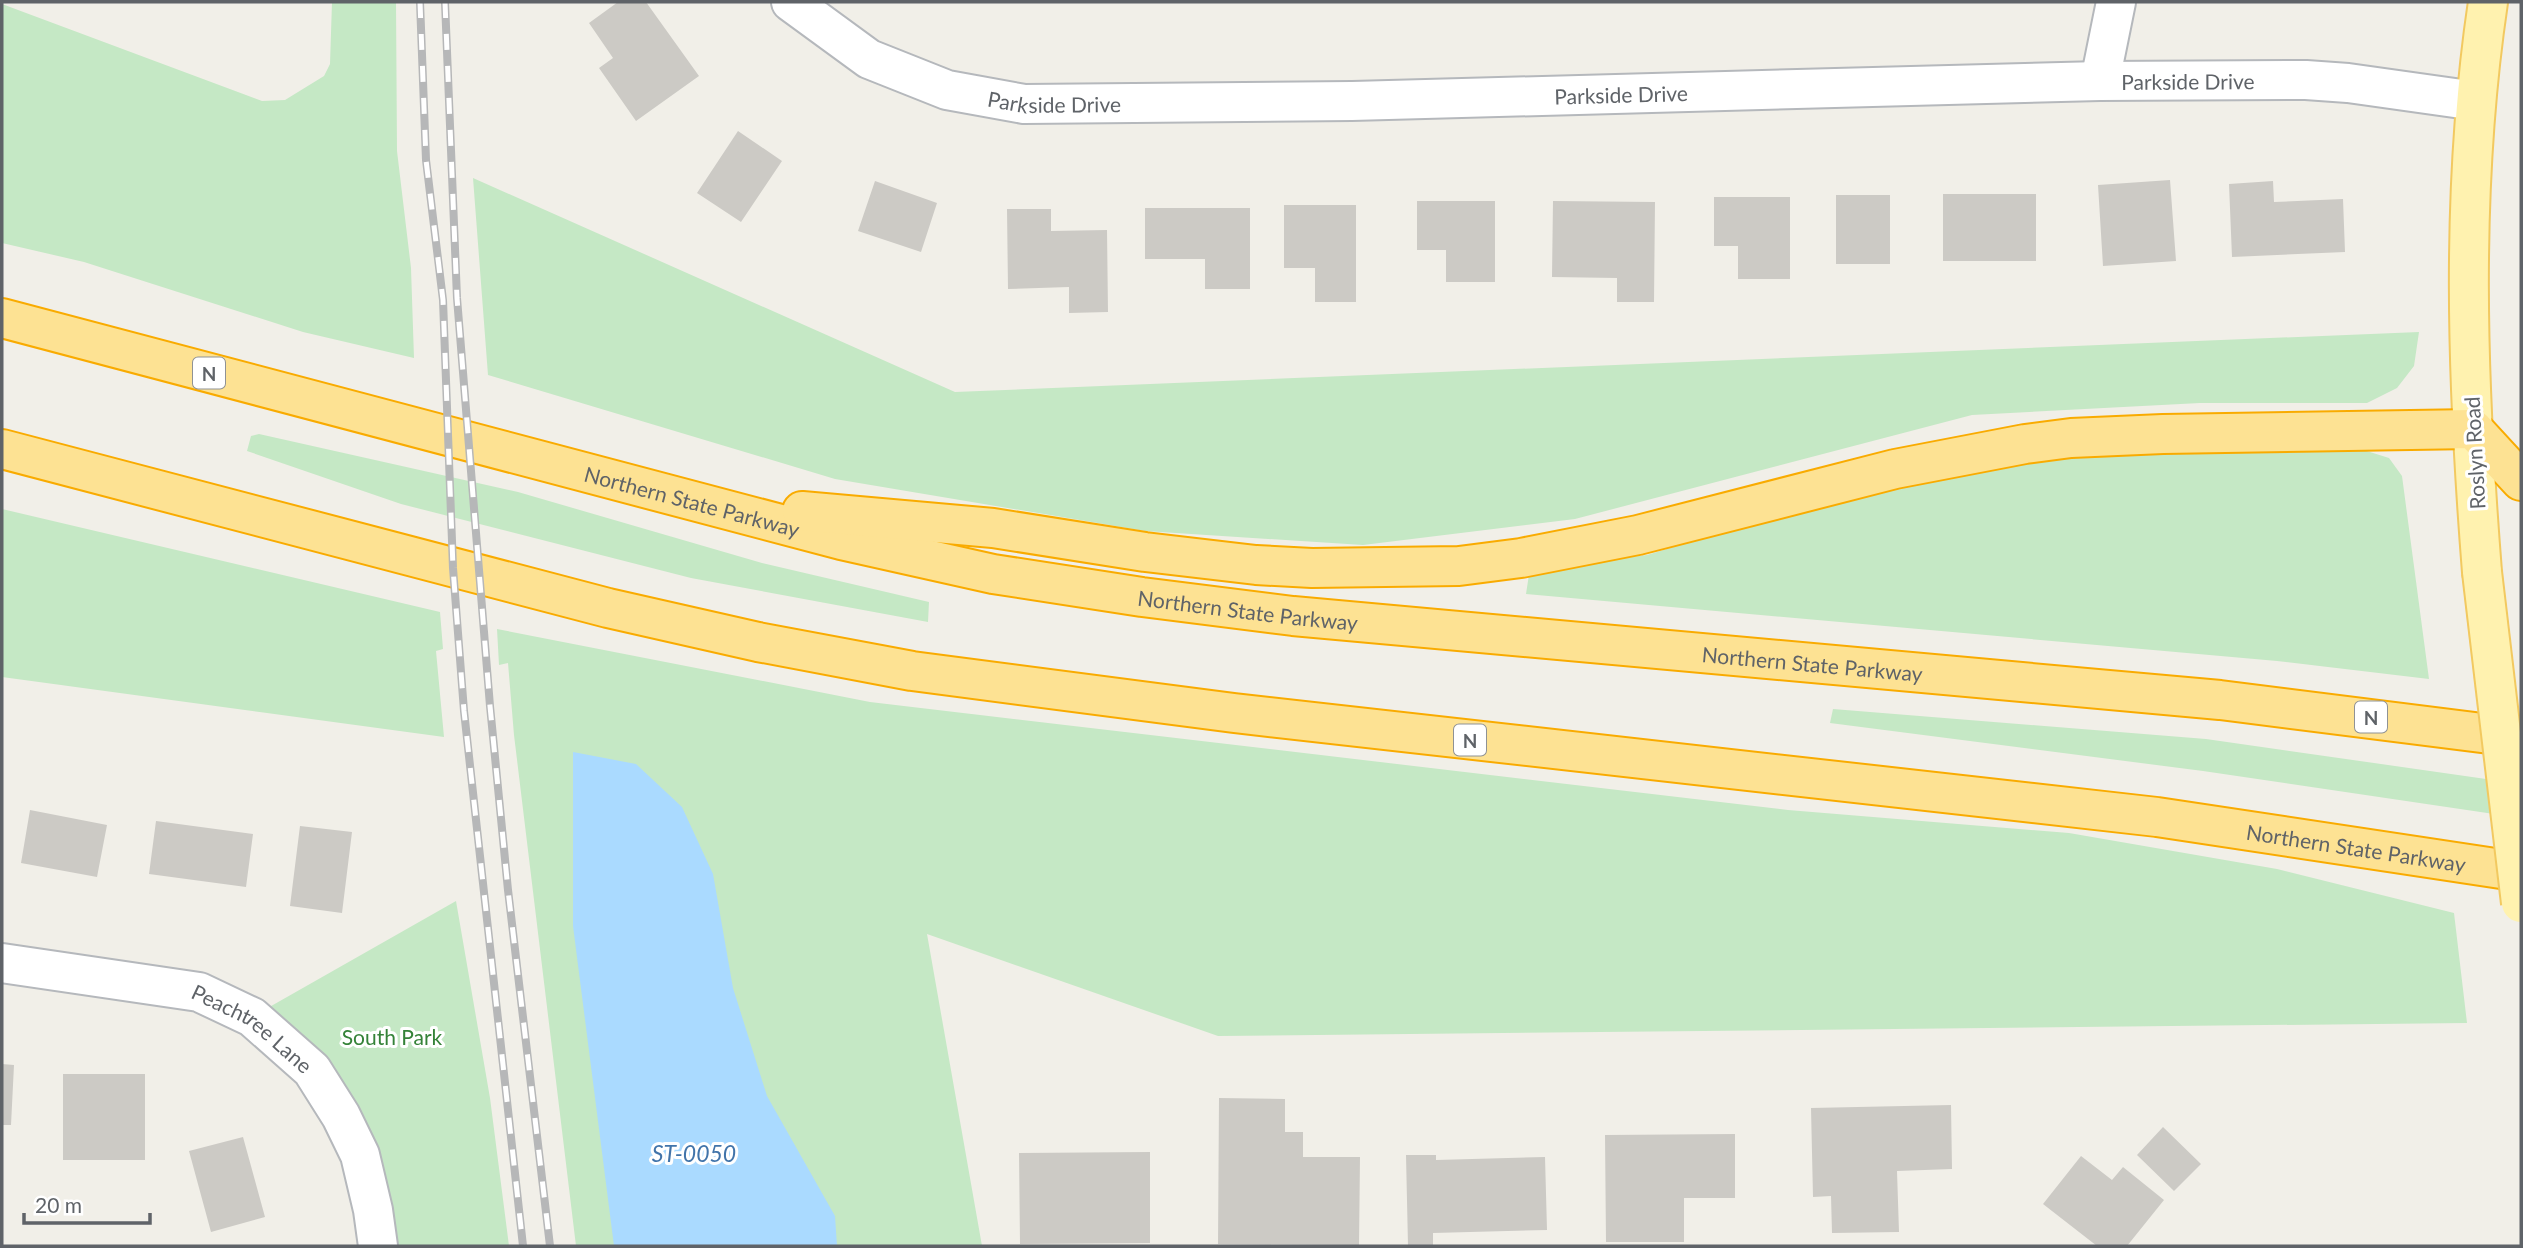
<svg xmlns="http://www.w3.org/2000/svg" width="2523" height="1248" viewBox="0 0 2523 1248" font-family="Lato,sans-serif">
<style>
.green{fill:#c5e8c5}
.water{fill:#aadaff}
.building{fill:#cccac5}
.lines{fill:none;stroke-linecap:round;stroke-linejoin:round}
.minor-casing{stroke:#b5b8bc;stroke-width:42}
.major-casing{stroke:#f2c960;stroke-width:42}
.highway-casing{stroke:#f9ab00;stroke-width:42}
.minor{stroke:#fff;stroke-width:38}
.major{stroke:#fff2af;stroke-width:38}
.highway{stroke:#fde293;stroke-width:38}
.rail-casing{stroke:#b6b7b8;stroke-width:8}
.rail{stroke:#fff;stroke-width:5;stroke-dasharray:16;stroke-linecap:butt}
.major-bridge-casing{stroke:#f2c960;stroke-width:42;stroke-linecap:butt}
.major-bridge{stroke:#fff2af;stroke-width:38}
.labels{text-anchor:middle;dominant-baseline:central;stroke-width:6;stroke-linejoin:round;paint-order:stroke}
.shield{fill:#fff;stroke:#8f9295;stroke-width:2}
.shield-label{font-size:19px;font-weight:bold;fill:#5f6368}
.street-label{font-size:21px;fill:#5f6368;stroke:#fff}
.park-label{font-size:21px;fill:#348238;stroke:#fff}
.water-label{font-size:23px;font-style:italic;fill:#4174aa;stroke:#fff}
</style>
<rect width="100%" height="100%" fill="#f1efe8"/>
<!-- green -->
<path class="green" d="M 332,2 L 396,2 L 397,151 L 411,268 L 414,358 L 303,332 L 84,262 L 2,243 L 2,4 L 262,101 L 285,100 L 324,76 L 330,64 Z
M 473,178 L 955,392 L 2419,332 L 2414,366 L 2397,388 L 2367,403 L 2200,403 L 1972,415 L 1575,519 L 1363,545 L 1145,531 L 835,479 L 488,375 Z
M 259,434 L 518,492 L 762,563 L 929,602 L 928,622 L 691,578 L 401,504 L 247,451 L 251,436 Z
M 2354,447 L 2389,458 L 2402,476 L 2429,679 L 2277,661 L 1526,594 L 1530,568 L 1647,555 L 1831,499 L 1978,468 L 2087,453 Z
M 2,509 L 440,612 L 443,649 L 436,651 L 444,737 L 2,677 Z
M 497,629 L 870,702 L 1788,810 L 2069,833 L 2277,869 L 2454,913 L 2467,1023 L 1218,1036 L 927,934 L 982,1246 L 576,1246 L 514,735 L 508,663 L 499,665 Z
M 1833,709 L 2206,739 L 2521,784 L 2521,818 L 2203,771 L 1830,723 Z
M 456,901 L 490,1098 L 509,1246 L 378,1246 L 360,1155 L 252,1017 Z"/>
<!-- water -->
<path class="water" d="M 573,752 L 636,764 L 682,807 L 713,874 L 733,988 L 767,1096 L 835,1216 L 837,1246 L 614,1246 L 573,926 Z"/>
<!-- building -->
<path class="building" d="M 618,2 L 646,2 L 699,76 L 636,121 L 599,68 L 613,58 L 589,23 Z
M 738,131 L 782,161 L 741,222 L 697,193 Z
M 2170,180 L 2176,261 L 2103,266 L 2098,185 Z
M 875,181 L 937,203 L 921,252 L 858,231 Z
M 2273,181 L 2274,202 L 2343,199 L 2345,252 L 2232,257 L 2229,184 Z
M 1943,194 L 2036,194 L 2036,261 L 1943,261 Z
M 1836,195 L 1890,195 L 1890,264 L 1836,264 Z
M 1714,197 L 1790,197 L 1790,279 L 1738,279 L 1738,246 L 1714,246 Z
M 1417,201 L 1495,201 L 1495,282 L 1446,282 L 1446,250 L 1417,250 Z
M 1553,201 L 1655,202 L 1654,302 L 1617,302 L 1617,278 L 1552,277 Z
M 1284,205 L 1356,205 L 1356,302 L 1315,302 L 1315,268 L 1284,268 Z
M 1145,208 L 1250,208 L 1250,289 L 1205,289 L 1205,259 L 1145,259 Z
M 1007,209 L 1051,209 L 1051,231 L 1107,230 L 1108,312 L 1069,313 L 1069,287 L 1008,289 Z
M 30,810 L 107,825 L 97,877 L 21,863 Z
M 156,821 L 253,834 L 246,887 L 149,874 Z
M 300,826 L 352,832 L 342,913 L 290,906 Z
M 2,1064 L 14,1065 L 11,1125 L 2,1125 Z
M 63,1074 L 145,1074 L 145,1160 L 63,1160 Z
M 1219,1098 L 1285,1099 L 1285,1132 L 1303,1132 L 1303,1157 L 1360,1157 L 1359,1245 L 1218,1244 Z
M 1951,1105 L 1952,1169 L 1897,1171 L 1899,1232 L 1832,1233 L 1831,1196 L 1813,1197 L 1811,1108 Z
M 2163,1127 L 2201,1164 L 2174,1191 L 2137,1155 Z
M 1735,1134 L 1735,1198 L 1684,1198 L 1684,1242 L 1606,1242 L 1605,1135 Z
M 243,1137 L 265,1217 L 211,1232 L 189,1151 Z
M 1150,1152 L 1150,1243 L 1020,1244 L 1019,1153 Z
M 1406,1155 L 1436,1155 L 1436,1160 L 1545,1157 L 1547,1230 L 1433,1233 L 1433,1246 L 1408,1246 Z
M 2081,1156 L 2112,1180 L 2123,1167 L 2164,1200 L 2127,1246 L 2097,1246 L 2043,1204 Z"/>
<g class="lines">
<!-- minor casing -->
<g class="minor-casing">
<g id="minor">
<path id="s1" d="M 791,2 L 869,59 L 947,90 L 1024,104 L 1352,101 L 2100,81 L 2306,80 L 2348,83 L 2476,101"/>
<path d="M 2100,81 L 2116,2"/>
<path id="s2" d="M 2,963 L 199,992 L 252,1017 L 312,1070 L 341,1116 L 360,1155 L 373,1210 L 378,1246"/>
</g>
</g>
<!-- major casing -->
<g class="major-casing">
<path id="major" d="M 2482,572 C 2467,382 2460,190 2488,2"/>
</g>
<!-- highway casing -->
<g class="highway-casing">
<g id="highway">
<path id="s3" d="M 2,318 L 841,540 L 993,574 L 1142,597 L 1293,616 L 2220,700 L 2521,738"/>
<path id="s4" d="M 2,449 L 608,608 L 758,642 L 912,671 L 1234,713 L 2157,817 L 2521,872"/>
<path d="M 802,511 L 993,528 L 1145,552 L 1256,565 L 1312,568 L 1459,566 L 1521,558 L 1638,535 L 1895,469 L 2025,444 L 2071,438 L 2163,434 L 2473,429 L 2521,481"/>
</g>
</g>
<!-- minor -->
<use href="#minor" class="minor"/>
<!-- major -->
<use href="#major" class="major"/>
<!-- highway -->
<use href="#highway" class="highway"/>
<!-- rail casing -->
<g class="rail-casing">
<path id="rail" d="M 420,2 L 426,160 L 443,300 L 453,568 L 464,711 L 523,1246
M 445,2 L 457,298 L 490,706 L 508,890 L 550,1246"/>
</g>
<!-- rail -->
<use href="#rail" class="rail"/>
<!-- major-bridge casing -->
<g class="major-bridge-casing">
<path id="major-bridge" d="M 2482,572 L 2521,903"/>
</g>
<!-- major-bridge -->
<use href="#major-bridge" class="major-bridge"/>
</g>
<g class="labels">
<!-- shield labels -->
<g class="shield">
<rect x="193" y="357.5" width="32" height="31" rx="5"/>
<rect x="2355" y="701.5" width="32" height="31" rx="5"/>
<rect x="1454" y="724.5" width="32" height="31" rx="5"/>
</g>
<g class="shield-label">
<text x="209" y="373">N</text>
<text x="2371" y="717">N</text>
<text x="1470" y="740">N</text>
</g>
<!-- street labels -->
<g class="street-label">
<text stroke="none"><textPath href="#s1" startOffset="1423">Parkside Drive</textPath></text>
<text stroke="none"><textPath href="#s1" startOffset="856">Parkside Drive</textPath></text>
<text stroke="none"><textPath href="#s1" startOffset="289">Parkside Drive</textPath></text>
<text transform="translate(2474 453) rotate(-93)">Roslyn Road</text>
<text stroke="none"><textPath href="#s3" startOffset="714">Northern State Parkway</textPath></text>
<text stroke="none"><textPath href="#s3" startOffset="1281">Northern State Parkway</textPath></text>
<text stroke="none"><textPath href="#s3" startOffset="1848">Northern State Parkway</textPath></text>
<text stroke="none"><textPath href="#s4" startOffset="2392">Northern State Parkway</textPath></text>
<text stroke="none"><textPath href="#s2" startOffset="264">Peachtree Lane</textPath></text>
</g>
<!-- park labels -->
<g class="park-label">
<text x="392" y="1036">South Park</text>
</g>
<!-- water labels -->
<g class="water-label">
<text x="694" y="1153">ST-0050</text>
</g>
</g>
<!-- border -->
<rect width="2523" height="1248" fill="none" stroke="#5f6368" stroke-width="7"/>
<!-- scale -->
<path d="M24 1213v10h126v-10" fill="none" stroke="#5f6368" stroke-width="3.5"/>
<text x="35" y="1213" font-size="21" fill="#5f6368" stroke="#ffffff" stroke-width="5" paint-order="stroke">20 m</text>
</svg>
